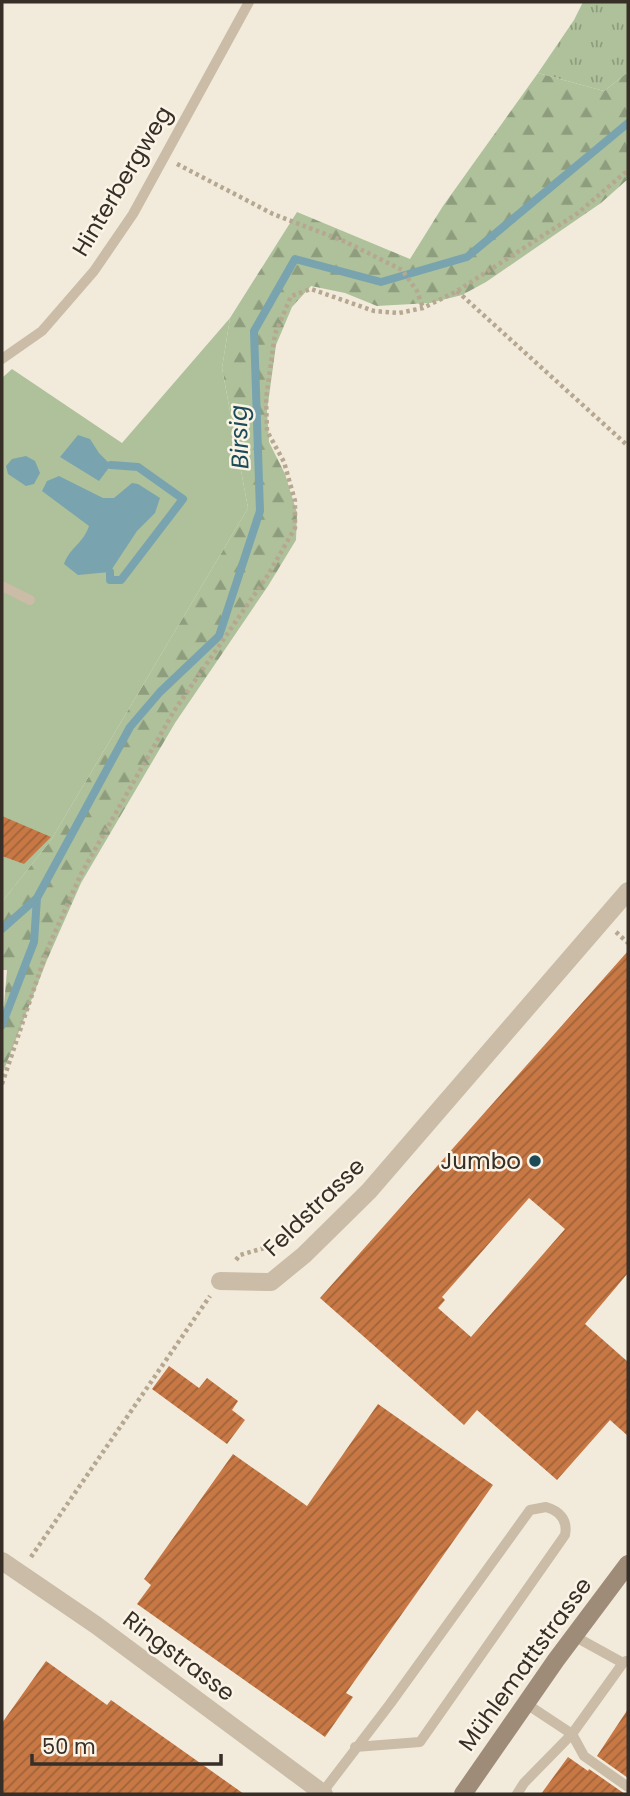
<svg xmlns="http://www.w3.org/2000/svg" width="630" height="1796" viewBox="0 0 630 1796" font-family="Poppins,sans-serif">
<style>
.grass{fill:url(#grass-tufts)}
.forest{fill:url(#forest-firs)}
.garden{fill:#aec19a}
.water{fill:#79a4af}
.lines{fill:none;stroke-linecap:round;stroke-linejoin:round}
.stream{stroke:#79a4af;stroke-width:8}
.building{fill:url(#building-hatch);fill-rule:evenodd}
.path{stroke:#b6a791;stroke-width:4.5;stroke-dasharray:3.5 3.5;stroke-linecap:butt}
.service{stroke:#cabca6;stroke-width:10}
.minor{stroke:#cabca6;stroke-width:18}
.secondary{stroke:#9e8c78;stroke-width:18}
.poi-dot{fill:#1c4b58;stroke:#faf4e7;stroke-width:2.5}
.labels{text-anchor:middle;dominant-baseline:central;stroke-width:5;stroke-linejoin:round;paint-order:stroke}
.street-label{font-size:23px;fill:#362e27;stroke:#faf4e7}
.poi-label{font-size:23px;fill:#362e27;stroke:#faf4e7;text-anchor:end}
.water-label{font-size:24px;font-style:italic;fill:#1c4b58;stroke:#faf4e7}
</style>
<defs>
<pattern id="grass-tufts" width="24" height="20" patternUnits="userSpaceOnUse" patternTransform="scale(1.75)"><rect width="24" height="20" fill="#aec19a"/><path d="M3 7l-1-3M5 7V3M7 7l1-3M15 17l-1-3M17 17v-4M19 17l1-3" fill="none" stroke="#8e9d7e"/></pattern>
<pattern id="forest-firs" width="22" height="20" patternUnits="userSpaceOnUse" patternTransform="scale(1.75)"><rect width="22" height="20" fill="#aec19a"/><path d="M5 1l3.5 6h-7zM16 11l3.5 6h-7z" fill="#8e9d7e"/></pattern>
<pattern id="building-hatch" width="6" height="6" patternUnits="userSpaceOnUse" patternTransform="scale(1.75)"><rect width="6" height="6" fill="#c77844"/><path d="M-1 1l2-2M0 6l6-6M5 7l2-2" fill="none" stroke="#a26339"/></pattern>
</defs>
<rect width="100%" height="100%" fill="#f2ebdb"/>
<!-- grass -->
<path class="grass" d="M 583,2 L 628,2 L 628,72 L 604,91 L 538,73 L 574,20 Z"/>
<!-- forest -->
<path class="forest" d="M 628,72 L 628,179 L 601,203 L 486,282 L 462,295 L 430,303 L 377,306 L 345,293 L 311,286 L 292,307 L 276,345 L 267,411 L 269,442 L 285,474 L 297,513 L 296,540 L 268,586 L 175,723 L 81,883 L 47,960 L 2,1075 L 2,1010 L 4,1005 L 7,970 L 2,970 L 2,902 L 51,840 L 248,508 L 222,368 L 230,318 L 297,212 L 410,259 L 443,206 L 538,73 L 604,91 Z"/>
<!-- garden -->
<path class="garden" d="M 230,318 L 222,368 L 248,508 L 51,840 L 2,902 L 2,378 L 12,369 L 122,443 Z"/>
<!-- water -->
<path class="water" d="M 78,435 L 90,439 L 99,453 L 111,465 L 99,481 L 60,457 Z
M 26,456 L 35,461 L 40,473 L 34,484 L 26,486 L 8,474 L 6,466 L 12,459 Z
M 59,476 L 103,498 L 114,498 L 132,483 L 138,484 L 160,498 L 155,513 L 137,531 L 110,572 L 78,575 L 64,564 C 70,547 83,544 89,526 L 42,491 L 47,481 Z"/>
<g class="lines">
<!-- stream -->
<path class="stream" d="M 110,572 L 110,580 L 121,580 L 183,499 L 138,467 L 111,465
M 2,929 L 37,898 L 130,727 L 160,692 L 219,636 L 260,511 L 254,331 L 295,259 L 381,282 L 467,257 L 628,123
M 2,1025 L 34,942 L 37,898"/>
</g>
<!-- building -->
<path class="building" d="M 2,816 L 51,837 L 24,864 L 2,856 Z
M 628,951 L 628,1273 L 585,1324 L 628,1362 L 628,1436 L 610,1420 L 557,1480 L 477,1410 L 464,1425 L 320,1298 ZM 529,1198 L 565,1229 L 471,1337 L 438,1308 L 445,1300 L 442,1297 Z
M 169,1366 L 199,1388 L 207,1378 L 238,1401 L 232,1410 L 245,1420 L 227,1444 L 152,1389 Z
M 378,1404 L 493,1485 L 346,1693 L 353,1697 L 325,1737 L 137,1604 L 151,1585 L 144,1579 L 233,1454 L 307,1506 Z
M 46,1661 L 107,1705 L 111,1700 L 244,1794 L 2,1794 L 2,1723 Z
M 628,1709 L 628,1778 L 597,1756 Z
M 568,1757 L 588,1771 L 589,1769 L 625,1794 L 541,1794 Z"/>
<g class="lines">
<!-- path -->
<path class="path" d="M 177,164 L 273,214 L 346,242 L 402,270 L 417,291 L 423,308
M 457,291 L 628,446
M 616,932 L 628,943
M 2,1084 L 47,950 L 81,874 L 174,711 L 268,575 L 295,528 L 295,501 L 284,462 L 267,431 L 266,399 L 275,334 L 291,296 L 311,289 L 374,311 L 399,313 L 423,308 L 457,291 L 578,213 L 628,170
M 236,1260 L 240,1255 L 285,1242
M 31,1557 L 210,1296"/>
<!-- service -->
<path class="service" d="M 2,359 L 42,331 L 94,271 L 133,214 L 249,2
M 2,586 L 30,600
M 574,1636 L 623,1663 L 626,1661
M 623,1663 L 572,1734 L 584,1756 L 628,1787
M 322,1793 L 390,1704 L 530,1510 L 546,1507 C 560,1511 568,1520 565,1535 L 420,1742 L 355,1747
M 517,1794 L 524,1783 L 572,1734 L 525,1703"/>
<!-- minor -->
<path class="minor" d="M 220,1281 L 271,1282 L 304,1255 L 369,1191 L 628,891
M 2,1561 L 96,1625 L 324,1794"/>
<!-- secondary -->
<path class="secondary" d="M 463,1794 L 556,1660 L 628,1564"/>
</g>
<!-- markers -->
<circle class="poi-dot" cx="535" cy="1161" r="7"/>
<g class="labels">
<!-- street labels -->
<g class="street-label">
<text transform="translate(122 181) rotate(-59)">Hinterbergweg</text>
<text transform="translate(314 1207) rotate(-44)">Feldstrasse</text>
<text transform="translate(179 1656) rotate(37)">Ringstrasse</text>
<text transform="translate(525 1664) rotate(-54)">Mühlemattstrasse</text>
</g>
<!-- poi labels -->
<g class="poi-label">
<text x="521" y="1161">Jumbo</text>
</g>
<!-- water labels -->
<g class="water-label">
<text transform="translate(239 437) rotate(-92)">Birsig</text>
</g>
</g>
<!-- border -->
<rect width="630" height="1796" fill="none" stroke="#362e27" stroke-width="7"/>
<!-- scale -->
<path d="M32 1754v10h189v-10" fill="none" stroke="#362e27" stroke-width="3.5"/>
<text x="42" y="1754" font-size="21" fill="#362e27" stroke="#faf4e7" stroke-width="5" paint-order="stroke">50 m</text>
</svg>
